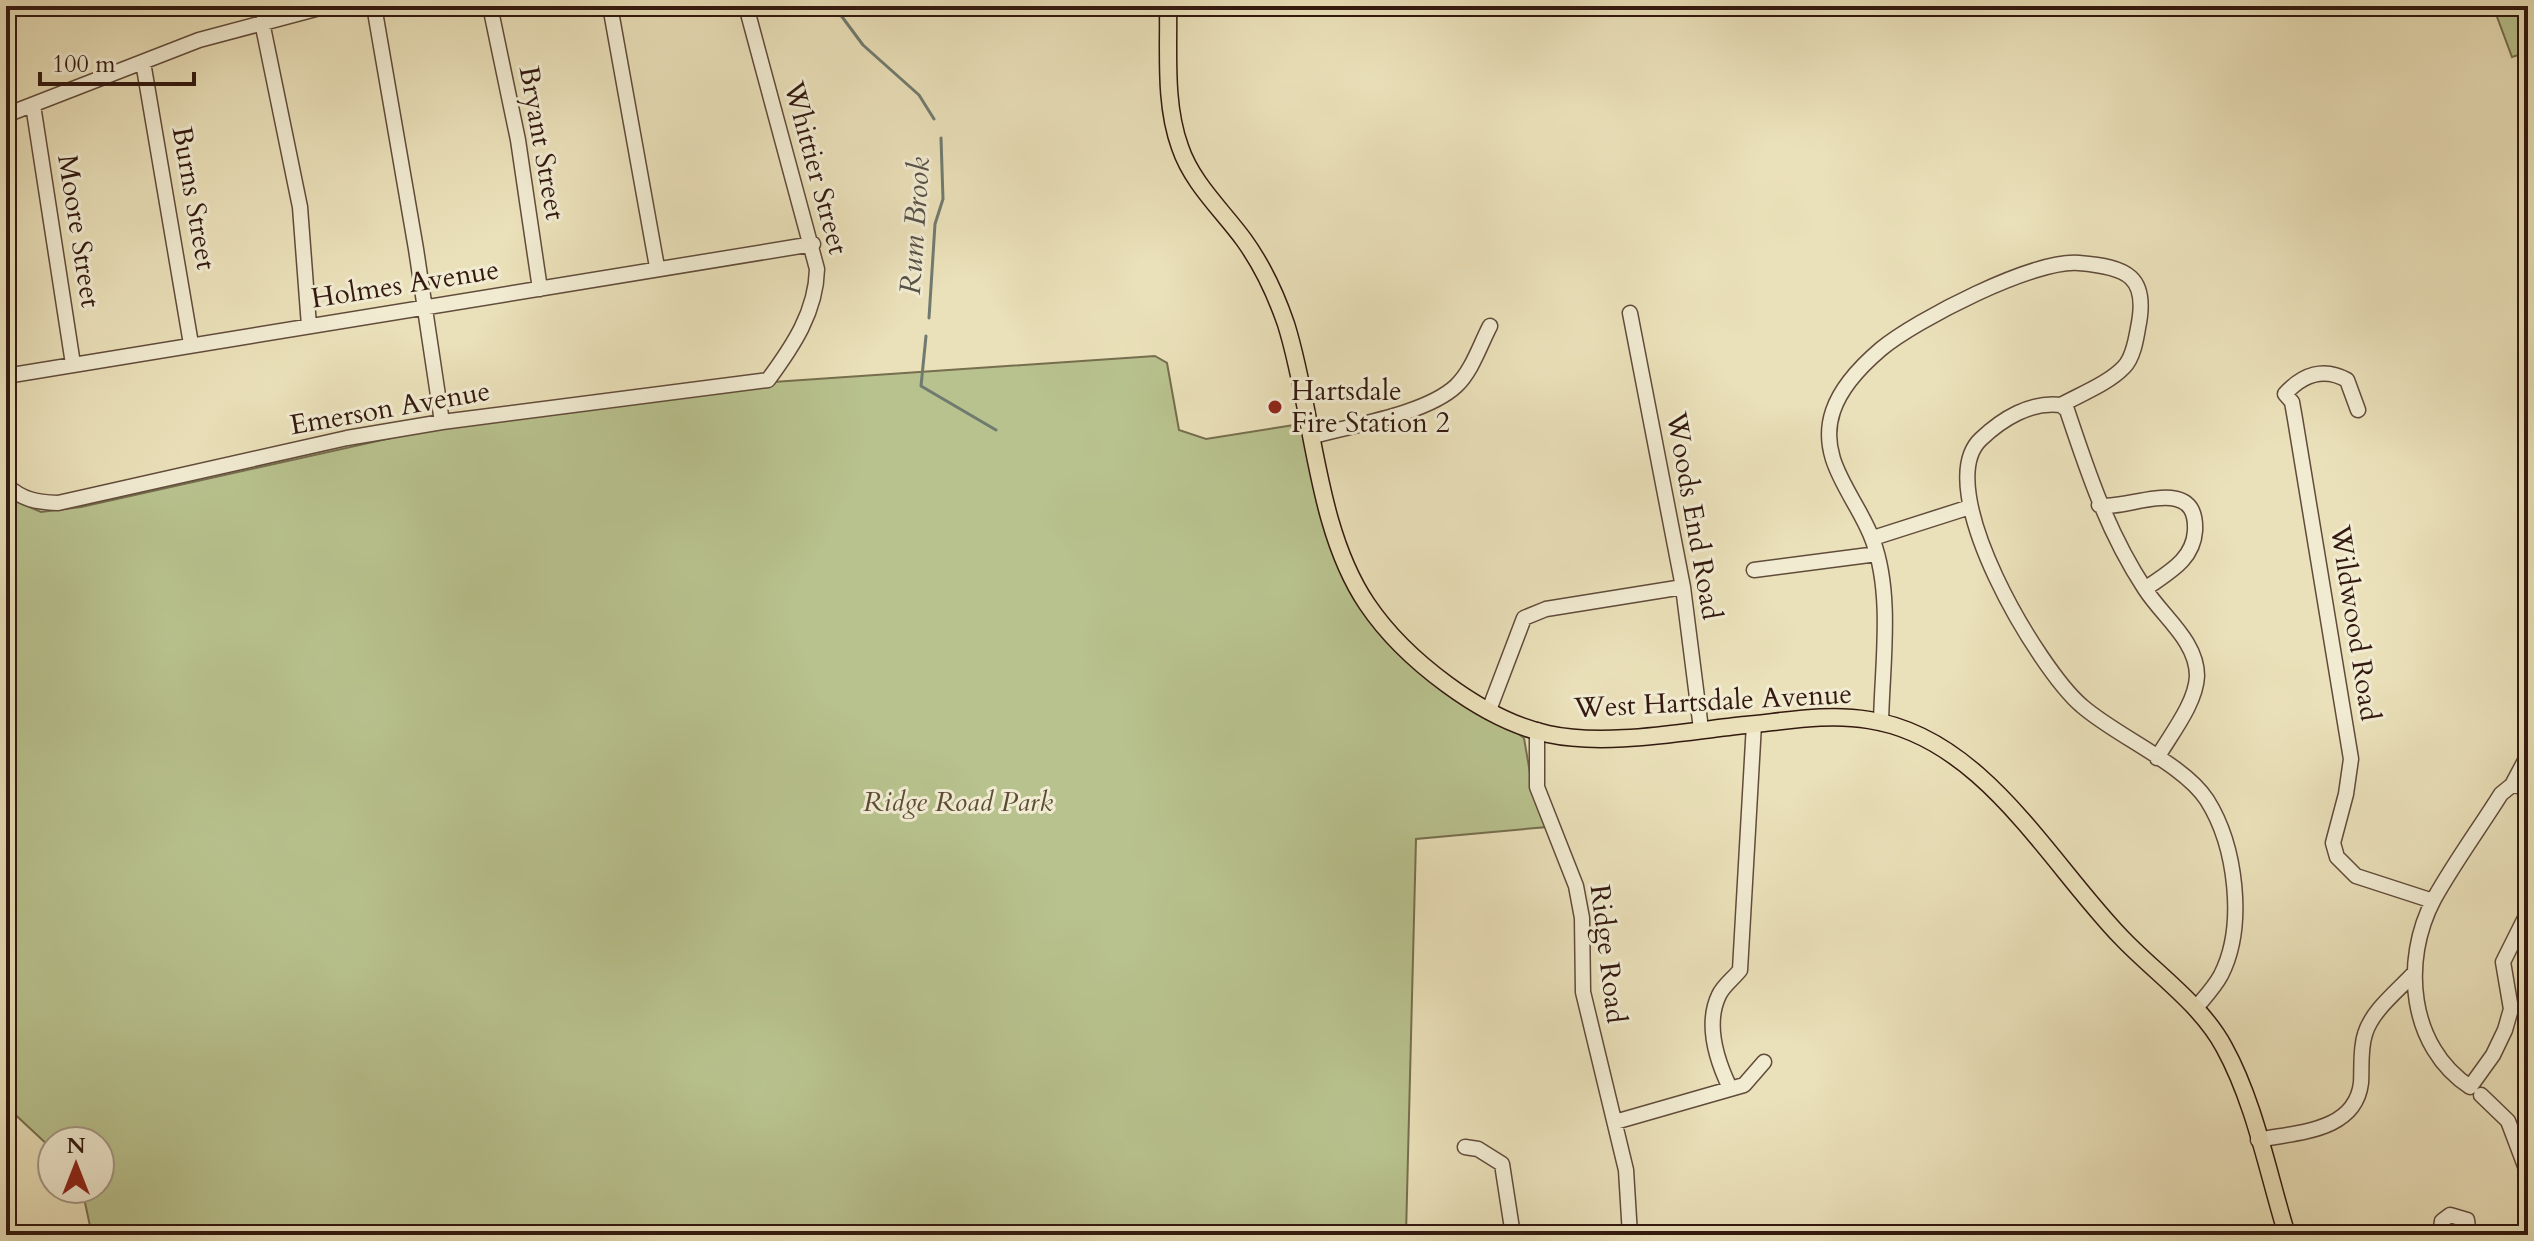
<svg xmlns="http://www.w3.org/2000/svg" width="2534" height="1241" viewBox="0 0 2534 1241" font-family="Cardo,serif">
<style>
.green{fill:#b8c28e;stroke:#766e4e;stroke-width:2}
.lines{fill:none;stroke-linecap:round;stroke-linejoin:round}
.stream{stroke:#707b70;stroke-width:3}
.minor-casing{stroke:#614b3a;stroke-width:17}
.major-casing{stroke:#33190f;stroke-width:19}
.minor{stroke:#f1ebd2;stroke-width:14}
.major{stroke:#eae0b9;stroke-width:16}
.poi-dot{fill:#8f2418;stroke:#f1ebd2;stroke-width:3}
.labels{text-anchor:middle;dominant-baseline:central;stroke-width:6;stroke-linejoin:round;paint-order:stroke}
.street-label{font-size:28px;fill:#33190f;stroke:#f1ebd2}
.poi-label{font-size:28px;fill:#33190f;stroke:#f1ebd2;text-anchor:start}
.park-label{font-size:28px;font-style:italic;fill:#5b4c35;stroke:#f1ebd2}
.water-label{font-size:30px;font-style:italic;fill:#565248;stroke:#f1ebd2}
</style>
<rect width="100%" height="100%" fill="#eae0b9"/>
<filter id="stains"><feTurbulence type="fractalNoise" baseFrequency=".0025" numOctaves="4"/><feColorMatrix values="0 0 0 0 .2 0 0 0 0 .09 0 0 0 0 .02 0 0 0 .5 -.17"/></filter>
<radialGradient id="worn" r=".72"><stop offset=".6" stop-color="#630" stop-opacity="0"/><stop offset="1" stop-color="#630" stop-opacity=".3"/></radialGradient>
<!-- green -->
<path class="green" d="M 2493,6 L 2528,6 L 2528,52 L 2512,57 Z
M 1155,356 L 1167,363 L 1179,430 L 1206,439 L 1307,423 L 1326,516 L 1392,644 L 1524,738 L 1531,779 L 1547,827 L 1416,839 L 1406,1235 L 92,1235 L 82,1189 L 100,1189 L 100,1141 L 52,1141 L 52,1149 L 6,1106 L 6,497 L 41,512 L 81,507 L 454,424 L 758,383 Z"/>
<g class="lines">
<!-- stream -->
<path class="stream" d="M 834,6 L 863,45 L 919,95 L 934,119
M 929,318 L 935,224 L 943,199 L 941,138
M 926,336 L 921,386 L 996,430"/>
<!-- minor casing -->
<g class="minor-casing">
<path id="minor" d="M 374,6 L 416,249 L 442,422
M 490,6 L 518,140 L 540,289
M 610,6 L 657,267
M 262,22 L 300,207 L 309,326
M 143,62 L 191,344
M 33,105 L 73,364
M 6,115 L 199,40 L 327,6
M 1630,313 L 1683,587 L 1701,729
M 6,376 L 813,244
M 2061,405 L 2067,410 C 2088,473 2108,533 2145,589 C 2163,617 2197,641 2197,676 C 2196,703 2171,734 2157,758
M 2358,410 L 2347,380 C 2324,367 2303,374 2285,394 L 2292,402 L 2295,419 L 2351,759 L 2346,794 L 2333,843 L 2337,857 L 2356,876 L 2433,901
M 1314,436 C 1353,425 1426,414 1456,386 C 1472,371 1480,345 1490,326
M 6,485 C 23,500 36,502 58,503 L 347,438 L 442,422 L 768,380 C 793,346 816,312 817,269 L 746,6
M 2099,505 C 2125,512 2198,471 2195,531 C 2193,561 2167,573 2145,589
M 1873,538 L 1970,507
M 1754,570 L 1877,554
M 1489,710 L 1524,618 L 1546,609 L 1683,587
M 1881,723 C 1882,666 1893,595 1873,541 C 1858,498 1816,461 1833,411 C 1841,387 1861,366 1881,349 C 1916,320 2034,259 2079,263 C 2127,267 2149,276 2138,328 C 2136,340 2133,358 2124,367 C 2109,383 2081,394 2061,405 C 2031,401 2002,419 1981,439 C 1929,487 2039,670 2082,706 C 2116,736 2184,764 2207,800 C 2236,846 2246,926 2221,975 C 2214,988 2204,998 2195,1009
M 1537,730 L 1537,787 L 1576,886 L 1582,918 L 1583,992 L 1626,1170 L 1630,1235
M 2512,785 L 2528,755
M 2528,788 L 2512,785 L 2501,794 C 2479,829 2454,863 2434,899 C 2401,961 2409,1047 2470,1087 L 2493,1055 L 2505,1030 L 2511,1009 L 2503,962 L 2528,912
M 1730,1088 C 1717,1061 1705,1024 1719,995 C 1723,986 1734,978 1740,970 L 1754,724
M 2481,1095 L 2508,1121 L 2528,1174
M 1615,1122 L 1744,1085 L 1764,1062
M 2258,1140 C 2297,1132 2355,1132 2361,1083 C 2362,1067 2360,1049 2365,1034 C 2372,1010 2399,990 2415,972
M 1465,1147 L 1478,1149 L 1502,1164 L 1513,1235
M 2440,1235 L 2442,1221 L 2450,1215 L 2467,1220 L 2469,1235"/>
</g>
<!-- major casing -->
<g class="major-casing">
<path id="major" d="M 1168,6 C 1169,52 1164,103 1180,147 C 1192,183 1222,210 1244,240 C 1262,265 1276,295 1286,324 C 1314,413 1315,527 1367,604 C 1404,659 1483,720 1548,734 C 1607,747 1686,731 1746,725 C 1787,721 1828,713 1869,720 C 1982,737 2047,860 2121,937 C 2154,972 2201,1004 2224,1047 C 2255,1103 2268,1174 2287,1235"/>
</g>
<!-- minor -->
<use href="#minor" class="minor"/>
<!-- major -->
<use href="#major" class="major"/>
</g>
<!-- markers -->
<circle class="poi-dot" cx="1275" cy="407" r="8"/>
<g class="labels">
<!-- street labels -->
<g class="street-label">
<text transform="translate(542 143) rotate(80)">Bryant Street</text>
<text transform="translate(816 168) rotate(75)">Whittier Street</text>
<text transform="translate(194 198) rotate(80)">Burns Street</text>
<text transform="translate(79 231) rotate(81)">Moore Street</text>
<text transform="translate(405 284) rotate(-9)">Holmes Avenue</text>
<text transform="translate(390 408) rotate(-10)">Emerson Avenue</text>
<text transform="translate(1694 516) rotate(80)">Woods End Road</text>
<text transform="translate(2355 623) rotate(81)">Wildwood Road</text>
<text transform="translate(1713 701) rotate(-3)">West Hartsdale Avenue</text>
<text transform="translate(1608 954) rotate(83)">Ridge Road</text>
</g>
<!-- poi labels -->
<g class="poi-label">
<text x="1291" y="391">Hartsdale<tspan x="1291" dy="32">Fire Station 2</tspan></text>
</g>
<!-- park labels -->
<g class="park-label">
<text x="958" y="802">Ridge Road Park</text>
</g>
<!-- water labels -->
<g class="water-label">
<text transform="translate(915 226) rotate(-86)">Rum Brook</text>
</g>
</g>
<!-- margin -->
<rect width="2534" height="1241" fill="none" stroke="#eae0b9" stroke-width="32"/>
<rect x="8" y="8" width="2518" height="1225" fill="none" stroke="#33190f" stroke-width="4"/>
<rect x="16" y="16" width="2502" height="1209" fill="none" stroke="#33190f" stroke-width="2"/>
<!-- north arrow -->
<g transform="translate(76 1165)"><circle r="38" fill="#f1ebd2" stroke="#a59784" stroke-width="2"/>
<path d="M0-6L14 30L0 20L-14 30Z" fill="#8f2418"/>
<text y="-12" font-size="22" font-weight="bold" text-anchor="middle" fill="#33190f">N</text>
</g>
<!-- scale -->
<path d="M40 72v12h154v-12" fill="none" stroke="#33190f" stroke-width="4"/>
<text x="52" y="72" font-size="24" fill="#33190f" stroke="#f1ebd2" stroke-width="6" paint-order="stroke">100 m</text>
<rect width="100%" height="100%" filter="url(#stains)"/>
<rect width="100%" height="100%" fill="url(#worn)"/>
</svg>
